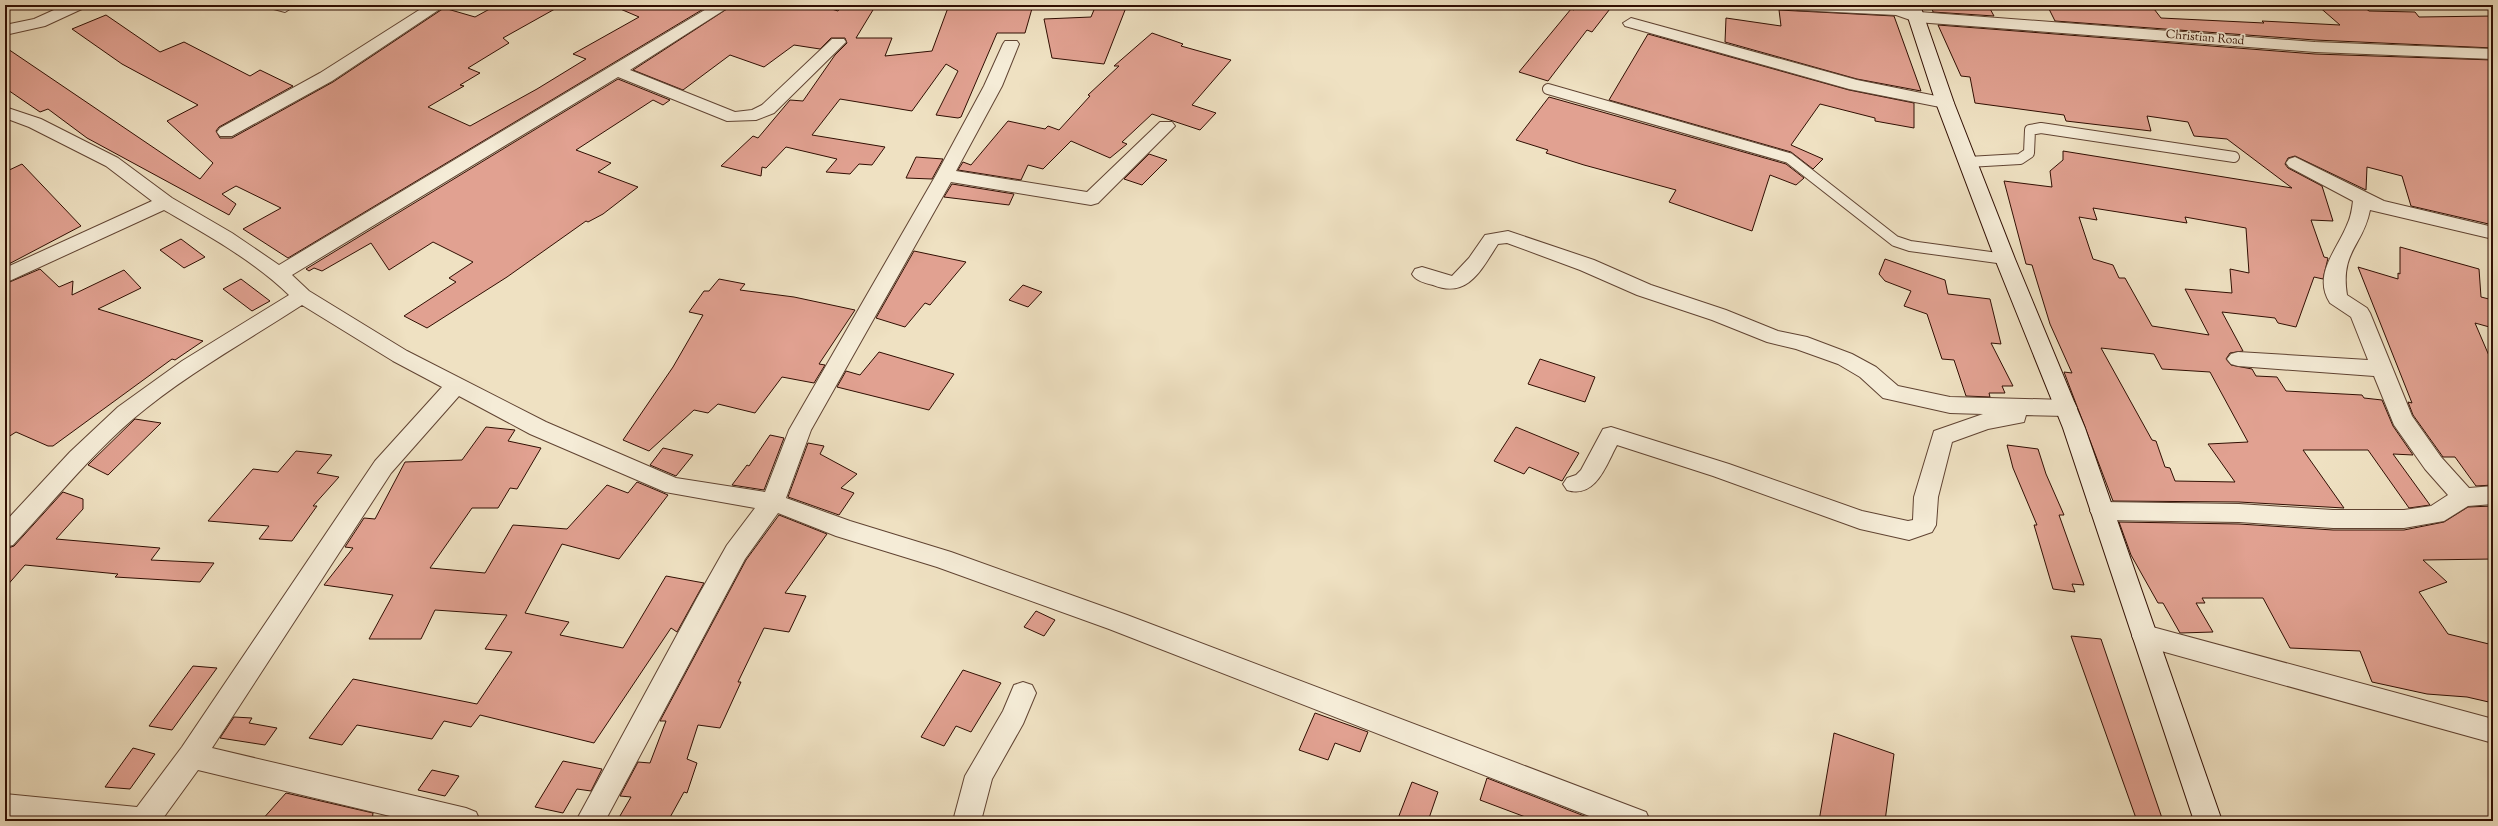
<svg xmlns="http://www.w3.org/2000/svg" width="2498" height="826" viewBox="0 0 2498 826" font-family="'Sorts Mill Goudy',serif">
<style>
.building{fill:#e1a191;stroke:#300e02;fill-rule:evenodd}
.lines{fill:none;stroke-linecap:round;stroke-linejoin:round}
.lane-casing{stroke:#604332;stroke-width:12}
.street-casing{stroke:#604332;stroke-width:2}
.secondary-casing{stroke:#300e02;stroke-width:2}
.lane{stroke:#f5ecd7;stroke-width:10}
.street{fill:#f5ecd7;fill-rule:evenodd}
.secondary{fill:#f5ecd7;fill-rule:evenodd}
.labels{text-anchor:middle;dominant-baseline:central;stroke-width:3.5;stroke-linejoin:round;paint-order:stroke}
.far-street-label{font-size:12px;fill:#300e02;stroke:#f5ecd7}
</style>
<rect width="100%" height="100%" fill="#efe1c2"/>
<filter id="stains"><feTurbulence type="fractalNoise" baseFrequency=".005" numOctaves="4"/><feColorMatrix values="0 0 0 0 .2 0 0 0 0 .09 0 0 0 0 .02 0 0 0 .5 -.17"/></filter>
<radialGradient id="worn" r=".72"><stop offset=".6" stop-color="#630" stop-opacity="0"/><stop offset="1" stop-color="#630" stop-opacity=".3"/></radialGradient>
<!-- building -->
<path class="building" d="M 497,5 L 562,5 L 503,38 L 509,43 L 468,68 L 480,73 L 460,85 L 464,86 L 428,107 L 470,126 L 537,89 L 586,59 L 573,54 L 639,17 L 611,5 L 710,5 L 288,258 L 243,229 L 281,208 L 236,186 L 222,194 L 236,204 L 229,215 L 87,138 L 48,109 L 40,112 L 5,88 L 5,47 L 200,179 L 213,163 L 167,121 L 198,105 L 122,64 L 72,29 L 106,15 L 160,52 L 184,42 L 250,76 L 260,70 L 293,86 L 219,127 L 216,131 L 220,138 L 232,138 L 333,82 L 444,8 L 475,17 Z
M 733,5 L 819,5 L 838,11 L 842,5 L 876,5 L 856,38 L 892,38 L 885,56 L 932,51 L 949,5 L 1033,5 L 1025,33 L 997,33 L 961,117 L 958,118 L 936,115 L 958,71 L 946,64 L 912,111 L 840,99 L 812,135 L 885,147 L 872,165 L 859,164 L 850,174 L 826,172 L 837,159 L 786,147 L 766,168 L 762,167 L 761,176 L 721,166 L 753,136 L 758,138 L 790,100 L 803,101 L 835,55 L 847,43 L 845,38 L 831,38 L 820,49 L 794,45 L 764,67 L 730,55 L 683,90 L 633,70 Z
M 1096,5 L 1127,5 L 1104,64 L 1052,58 L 1044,19 L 1091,17 Z
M 1578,5 L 1613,5 L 1592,32 L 1587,30 L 1548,81 L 1519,72 L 1571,9 L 1574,10 Z
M 1931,5 L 1988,5 L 1994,16 L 1933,12 Z
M 2047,5 L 2151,5 L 2161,18 L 2264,23 L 2262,21 L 2340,25 L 2317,5 L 2361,5 L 2369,11 L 2415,12 L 2419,17 L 2493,16 L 2493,48 L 2315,40 L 2055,21 Z
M 1779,10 L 1894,16 L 1921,91 L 1857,79 L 1725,42 L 1726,18 L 1781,26 Z
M 1938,25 L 2315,54 L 2493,60 L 2493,225 L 2411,206 L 2402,176 L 2367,167 L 2366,190 L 2295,156 L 2288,158 L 2285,164 L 2288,168 L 2322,186 L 2333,221 L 2311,220 L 2324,257 L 2328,258 L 2323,279 L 2314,277 L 2296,327 L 2278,323 L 2275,318 L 2222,312 L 2243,351 L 2230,353 L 2226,359 L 2231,365 L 2252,369 L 2256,376 L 2277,377 L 2286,391 L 2362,395 L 2364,398 L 2382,400 L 2393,426 L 2413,455 L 2393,454 L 2430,505 L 2409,508 L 2368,450 L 2303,450 L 2344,508 L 2239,502 L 2113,501 L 2064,372 L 2072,373 L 2050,324 L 2032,265 L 2026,264 L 2004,181 L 2052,187 L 2050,171 L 2063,160 L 2063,151 L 2292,188 L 2227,139 L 2194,136 L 2188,122 L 2147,116 L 2151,131 L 2066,121 L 2064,115 L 1975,103 L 1970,77 L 1961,76 ZM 2093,208 L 2187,223 L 2185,217 L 2246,228 L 2249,273 L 2230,269 L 2232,293 L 2185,289 L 2209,335 L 2152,326 L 2125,278 L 2119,278 L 2113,265 L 2093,259 L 2079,217 L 2097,220 ZM 2101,348 L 2154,354 L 2162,369 L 2210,372 L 2248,442 L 2208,444 L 2235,482 L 2175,481 L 2170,468 L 2165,467 L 2156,441 L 2152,440 Z
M 1152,33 L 1183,44 L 1181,46 L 1231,60 L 1192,105 L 1216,113 L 1200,130 L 1152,114 L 1122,142 L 1127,144 L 1110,158 L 1071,141 L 1043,169 L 1028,165 L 1021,180 L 958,170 L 963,162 L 971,165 L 1008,121 L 1045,129 L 1048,126 L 1059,130 L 1090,96 L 1088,95 L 1119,66 L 1114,66 Z
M 1648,34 L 1849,90 L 1914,103 L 1914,128 L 1875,121 L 1875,118 L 1820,104 L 1791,145 L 1823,159 L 1813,169 L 1791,152 L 1609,100 Z
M 618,79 L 670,100 L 663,105 L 653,100 L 576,150 L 611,163 L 598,172 L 638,187 L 603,214 L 588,222 L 586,221 L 507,277 L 427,328 L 404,316 L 456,282 L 449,278 L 473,262 L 433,242 L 389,270 L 371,243 L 322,271 L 314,268 L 309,271 L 306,269 Z
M 1549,97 L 1786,164 L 1804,178 L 1796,185 L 1770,175 L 1752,231 L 1669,202 L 1676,190 L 1584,165 L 1546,153 L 1548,150 L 1516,140 Z
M 1149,154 L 1167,160 L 1142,185 L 1124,179 Z
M 916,157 L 943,159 L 932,179 L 906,178 Z
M 22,164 L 81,226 L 5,266 L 5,172 Z
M 952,184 L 1014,194 L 1009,205 L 944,197 Z
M 181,239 L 205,257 L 184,268 L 160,250 Z
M 2400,247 L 2479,269 L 2481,297 L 2493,300 L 2493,328 L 2475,323 L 2493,365 L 2493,485 L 2476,486 L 2455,457 L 2443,457 L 2413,415 L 2408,402 L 2412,403 L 2358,267 L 2398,279 L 2398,273 L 2400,274 Z
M 914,251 L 966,262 L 930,305 L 925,303 L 905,327 L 876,318 Z
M 1885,259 L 1945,280 L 1948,294 L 1990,299 L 2001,344 L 1991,343 L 2013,386 L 2002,386 L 2005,393 L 1989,393 L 1990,397 L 1966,396 L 1954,360 L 1942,359 L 1927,314 L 1904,306 L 1911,291 L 1885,281 L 1879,274 Z
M 40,269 L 59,287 L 73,281 L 72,295 L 124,270 L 141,288 L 98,309 L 203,341 L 175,360 L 172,359 L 53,446 L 48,446 L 16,432 L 5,439 L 5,284 Z
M 241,279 L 270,301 L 252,311 L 223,289 Z
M 719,279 L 745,284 L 740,290 L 794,297 L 855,310 L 819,364 L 825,365 L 814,383 L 782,377 L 755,413 L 718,404 L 708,413 L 694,410 L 649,451 L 623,440 L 673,367 L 703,315 L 689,312 L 704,291 L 709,291 Z
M 1023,285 L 1042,292 L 1028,307 L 1009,300 Z
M 879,352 L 954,374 L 929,410 L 837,387 L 846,371 L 860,375 Z
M 1540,359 L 1595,377 L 1585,402 L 1528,384 Z
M 135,419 L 161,423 L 108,475 L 88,465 Z
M 486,427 L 515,430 L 508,441 L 541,448 L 517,489 L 510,488 L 498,508 L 472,508 L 430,568 L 485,573 L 513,525 L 567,529 L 607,485 L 628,493 L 637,482 L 668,495 L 619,559 L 562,544 L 525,613 L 569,622 L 560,635 L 623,648 L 666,576 L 704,583 L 677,632 L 671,628 L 594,743 L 480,715 L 471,727 L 444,721 L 432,739 L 357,725 L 342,745 L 309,738 L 353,679 L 477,704 L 512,652 L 485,649 L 507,615 L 435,610 L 421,639 L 369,639 L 393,595 L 324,585 L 353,548 L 345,547 L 364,518 L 375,519 L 405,462 L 462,460 Z
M 1516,427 L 1579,453 L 1562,481 L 1529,467 L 1524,474 L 1494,461 Z
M 770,435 L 784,438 L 764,490 L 732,485 L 747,465 L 749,466 Z
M 808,443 L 824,446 L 820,454 L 857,474 L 841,488 L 854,493 L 839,515 L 788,497 Z
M 2007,445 L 2038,449 L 2046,474 L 2064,515 L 2059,515 L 2084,585 L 2072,584 L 2075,592 L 2053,589 L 2034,525 L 2037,525 L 2013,468 Z
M 663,448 L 693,455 L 676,476 L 650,465 Z
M 296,451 L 332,455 L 317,473 L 339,477 L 313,506 L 317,506 L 292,541 L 259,539 L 269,526 L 208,521 L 253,469 L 278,472 Z
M 63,492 L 83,499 L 83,509 L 56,539 L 160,548 L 151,560 L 214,563 L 200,582 L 115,577 L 118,574 L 25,565 L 5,588 L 5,549 L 14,546 Z
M 2493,506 L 2493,559 L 2423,560 L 2447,582 L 2419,592 L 2448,634 L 2493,645 L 2493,703 L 2467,697 L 2427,694 L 2372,682 L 2360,651 L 2290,648 L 2263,598 L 2202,598 L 2205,603 L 2196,603 L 2213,632 L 2180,633 L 2163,603 L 2158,603 L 2131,555 L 2119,522 L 2239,524 L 2333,530 L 2404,530 L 2444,522 L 2468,507 Z
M 779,515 L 827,534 L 785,593 L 806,596 L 789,632 L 764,628 L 738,682 L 741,682 L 720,728 L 698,725 L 687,759 L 697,763 L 687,793 L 684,792 L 668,821 L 617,821 L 631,797 L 620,796 L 638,762 L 650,763 L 666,721 L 660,721 L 746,560 Z
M 1036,611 L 1055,620 L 1044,636 L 1024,627 Z
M 2071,636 L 2101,639 L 2163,821 L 2137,821 Z
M 193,666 L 217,668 L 172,730 L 149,726 Z
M 963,670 L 1001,683 L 971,732 L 956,726 L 944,746 L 921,737 Z
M 1315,713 L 1368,732 L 1360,752 L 1335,743 L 1328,760 L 1299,750 Z
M 234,717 L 252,718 L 249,723 L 277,728 L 265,745 L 220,738 Z
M 1834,733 L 1894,754 L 1885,821 L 1819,821 Z
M 133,748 L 155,754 L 130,789 L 105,787 Z
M 563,761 L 602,769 L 591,791 L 577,789 L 563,813 L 535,807 Z
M 432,770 L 459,776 L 445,796 L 418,790 Z
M 1487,778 L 1597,821 L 1536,821 L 1480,800 Z
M 1412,782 L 1438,792 L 1428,821 L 1397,821 Z
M 286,793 L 373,813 L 372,821 L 261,821 Z"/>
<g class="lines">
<!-- lane casing -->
<g class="lane-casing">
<path id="lane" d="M 1548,89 L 1789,158 L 1895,241 L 1910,246 L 2005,259
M 1968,162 L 2020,159 L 2029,153 L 2030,130 L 2041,128 L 2234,157"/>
</g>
<!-- street casing -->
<g class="street-casing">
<path id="street" d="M 65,5 L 86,5 L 84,8 L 45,26 L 5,35 L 5,25 L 34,19 Z
M 268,5 L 292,5 L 293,7 L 285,12 L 270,8 Z
M 427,5 L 446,5 L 332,81 L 232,136 L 220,136 L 217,132 L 220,128 L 320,73 Z
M 713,5 L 732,5 L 630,70 L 735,112 L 752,110 L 762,105 L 832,39 L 844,39 L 846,42 L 774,113 L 756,120 L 727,121 L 618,77 L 292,275 L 309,291 L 407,351 L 546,422 L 676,478 L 765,492 L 789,430 L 936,175 L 984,86 L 1003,44 L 1005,41 L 1017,41 L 1019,44 L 1002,86 L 956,171 L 1087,192 L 1160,122 L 1172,122 L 1175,126 L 1098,203 L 1091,205 L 951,182 L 811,430 L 786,498 L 850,521 L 951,552 L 1127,615 L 1646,812 L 1650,821 L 1602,821 L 1109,629 L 937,567 L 836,536 L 778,513 L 745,559 L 605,821 L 576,821 L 697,598 L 727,545 L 755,508 L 665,492 L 530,434 L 459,396 L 391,473 L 212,748 L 466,808 L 476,812 L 480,821 L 411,821 L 198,770 L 161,821 L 5,820 L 5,794 L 137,807 L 182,747 L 375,461 L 442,387 L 393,361 L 302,305 C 245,342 185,375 133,419 C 89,457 53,502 13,545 L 5,547 L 5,522 L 70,452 L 118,407 L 182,361 L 289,295 C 253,260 207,235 164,210 L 5,283 L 5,268 L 152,201 L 106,166 L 29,127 L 5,118 L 5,107 L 41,119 L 118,158 L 172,198 L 232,233 L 279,265 Z
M 1789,5 L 1899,5 L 1919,12 L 2315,42 L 2493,49 L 2493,59 L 2315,52 L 1916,22 L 1896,15 L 1797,10 Z
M 1631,18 L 1857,80 L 1951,99 L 1954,103 L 1951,107 L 1945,108 L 1849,89 L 1625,26 L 1623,23 Z
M 2295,157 L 2384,201 L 2493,227 L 2493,239 L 2370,210 C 2363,246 2340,251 2347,295 L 2367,308 L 2370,313 L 2412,416 L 2441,457 L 2469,488 L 2493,486 L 2493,504 L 2468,506 L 2444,521 L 2404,528 L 2333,528 L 2239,522 L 2102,520 L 2094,517 L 2090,511 L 2094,505 L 2102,502 L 2239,504 L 2333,510 L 2404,510 L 2431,506 L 2448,495 L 2425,469 L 2394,425 L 2374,376 L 2238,366 L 2231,364 L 2227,359 L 2231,354 L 2238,352 L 2368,360 L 2351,317 L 2330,303 C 2312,275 2337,250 2347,225 C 2351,217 2352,209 2353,201 L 2289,167 L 2286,163 L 2289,159 Z
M 1508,231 L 1594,260 L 1651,285 L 1726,310 L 1778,331 L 1807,337 L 1852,354 L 1876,367 L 1898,386 L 1950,397 L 2066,400 L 2074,402 L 2077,408 L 2074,414 L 2066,416 L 2026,415 L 2024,422 L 1988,429 L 1952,442 L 1938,497 L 1936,525 L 1932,532 L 1909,540 L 1860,529 L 1713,476 L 1617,445 C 1606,465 1596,499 1567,490 L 1563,484 L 1567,478 L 1576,475 L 1581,470 L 1603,429 L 1611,427 L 1729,464 L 1862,511 L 1908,521 L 1913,520 L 1914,497 L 1934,431 L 1983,414 L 1950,413 L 1883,398 L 1860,377 L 1838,364 L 1796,349 L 1767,342 L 1712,320 L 1637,295 L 1580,270 L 1507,243 L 1498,244 C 1481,270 1468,299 1433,285 C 1425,283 1416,281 1412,274 L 1415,269 L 1422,267 L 1452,276 L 1469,258 L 1485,235 Z
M 2145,625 L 2493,719 L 2493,743 L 2136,644 L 2132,636 L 2136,628 Z
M 1023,682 L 1032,685 L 1036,693 L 1023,724 L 992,779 L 981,821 L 953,821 L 965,776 L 1003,711 L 1014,685 Z"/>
</g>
<!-- secondary casing -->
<g class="secondary-casing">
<path id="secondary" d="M 1904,5 L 1920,5 L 1954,103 L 2015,259 L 2085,428 L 2222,821 L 2194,821 L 2063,428 L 1995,259 L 1936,103 Z"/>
</g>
<!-- lane -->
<use href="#lane" class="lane"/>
<!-- street -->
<use href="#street" class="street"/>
<!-- secondary -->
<use href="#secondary" class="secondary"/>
</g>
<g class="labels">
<!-- far-street labels -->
<g class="far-street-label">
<text transform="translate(2205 38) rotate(5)">Christian Road</text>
</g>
</g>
<!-- margin -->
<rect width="2498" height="826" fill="none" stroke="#efe1c2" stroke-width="20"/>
<rect x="6" y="6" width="2486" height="814" fill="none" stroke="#300e02" stroke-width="2"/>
<rect x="10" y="10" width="2478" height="806" fill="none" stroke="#300e02"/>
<rect width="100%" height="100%" filter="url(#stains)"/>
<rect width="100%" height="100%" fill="url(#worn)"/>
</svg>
